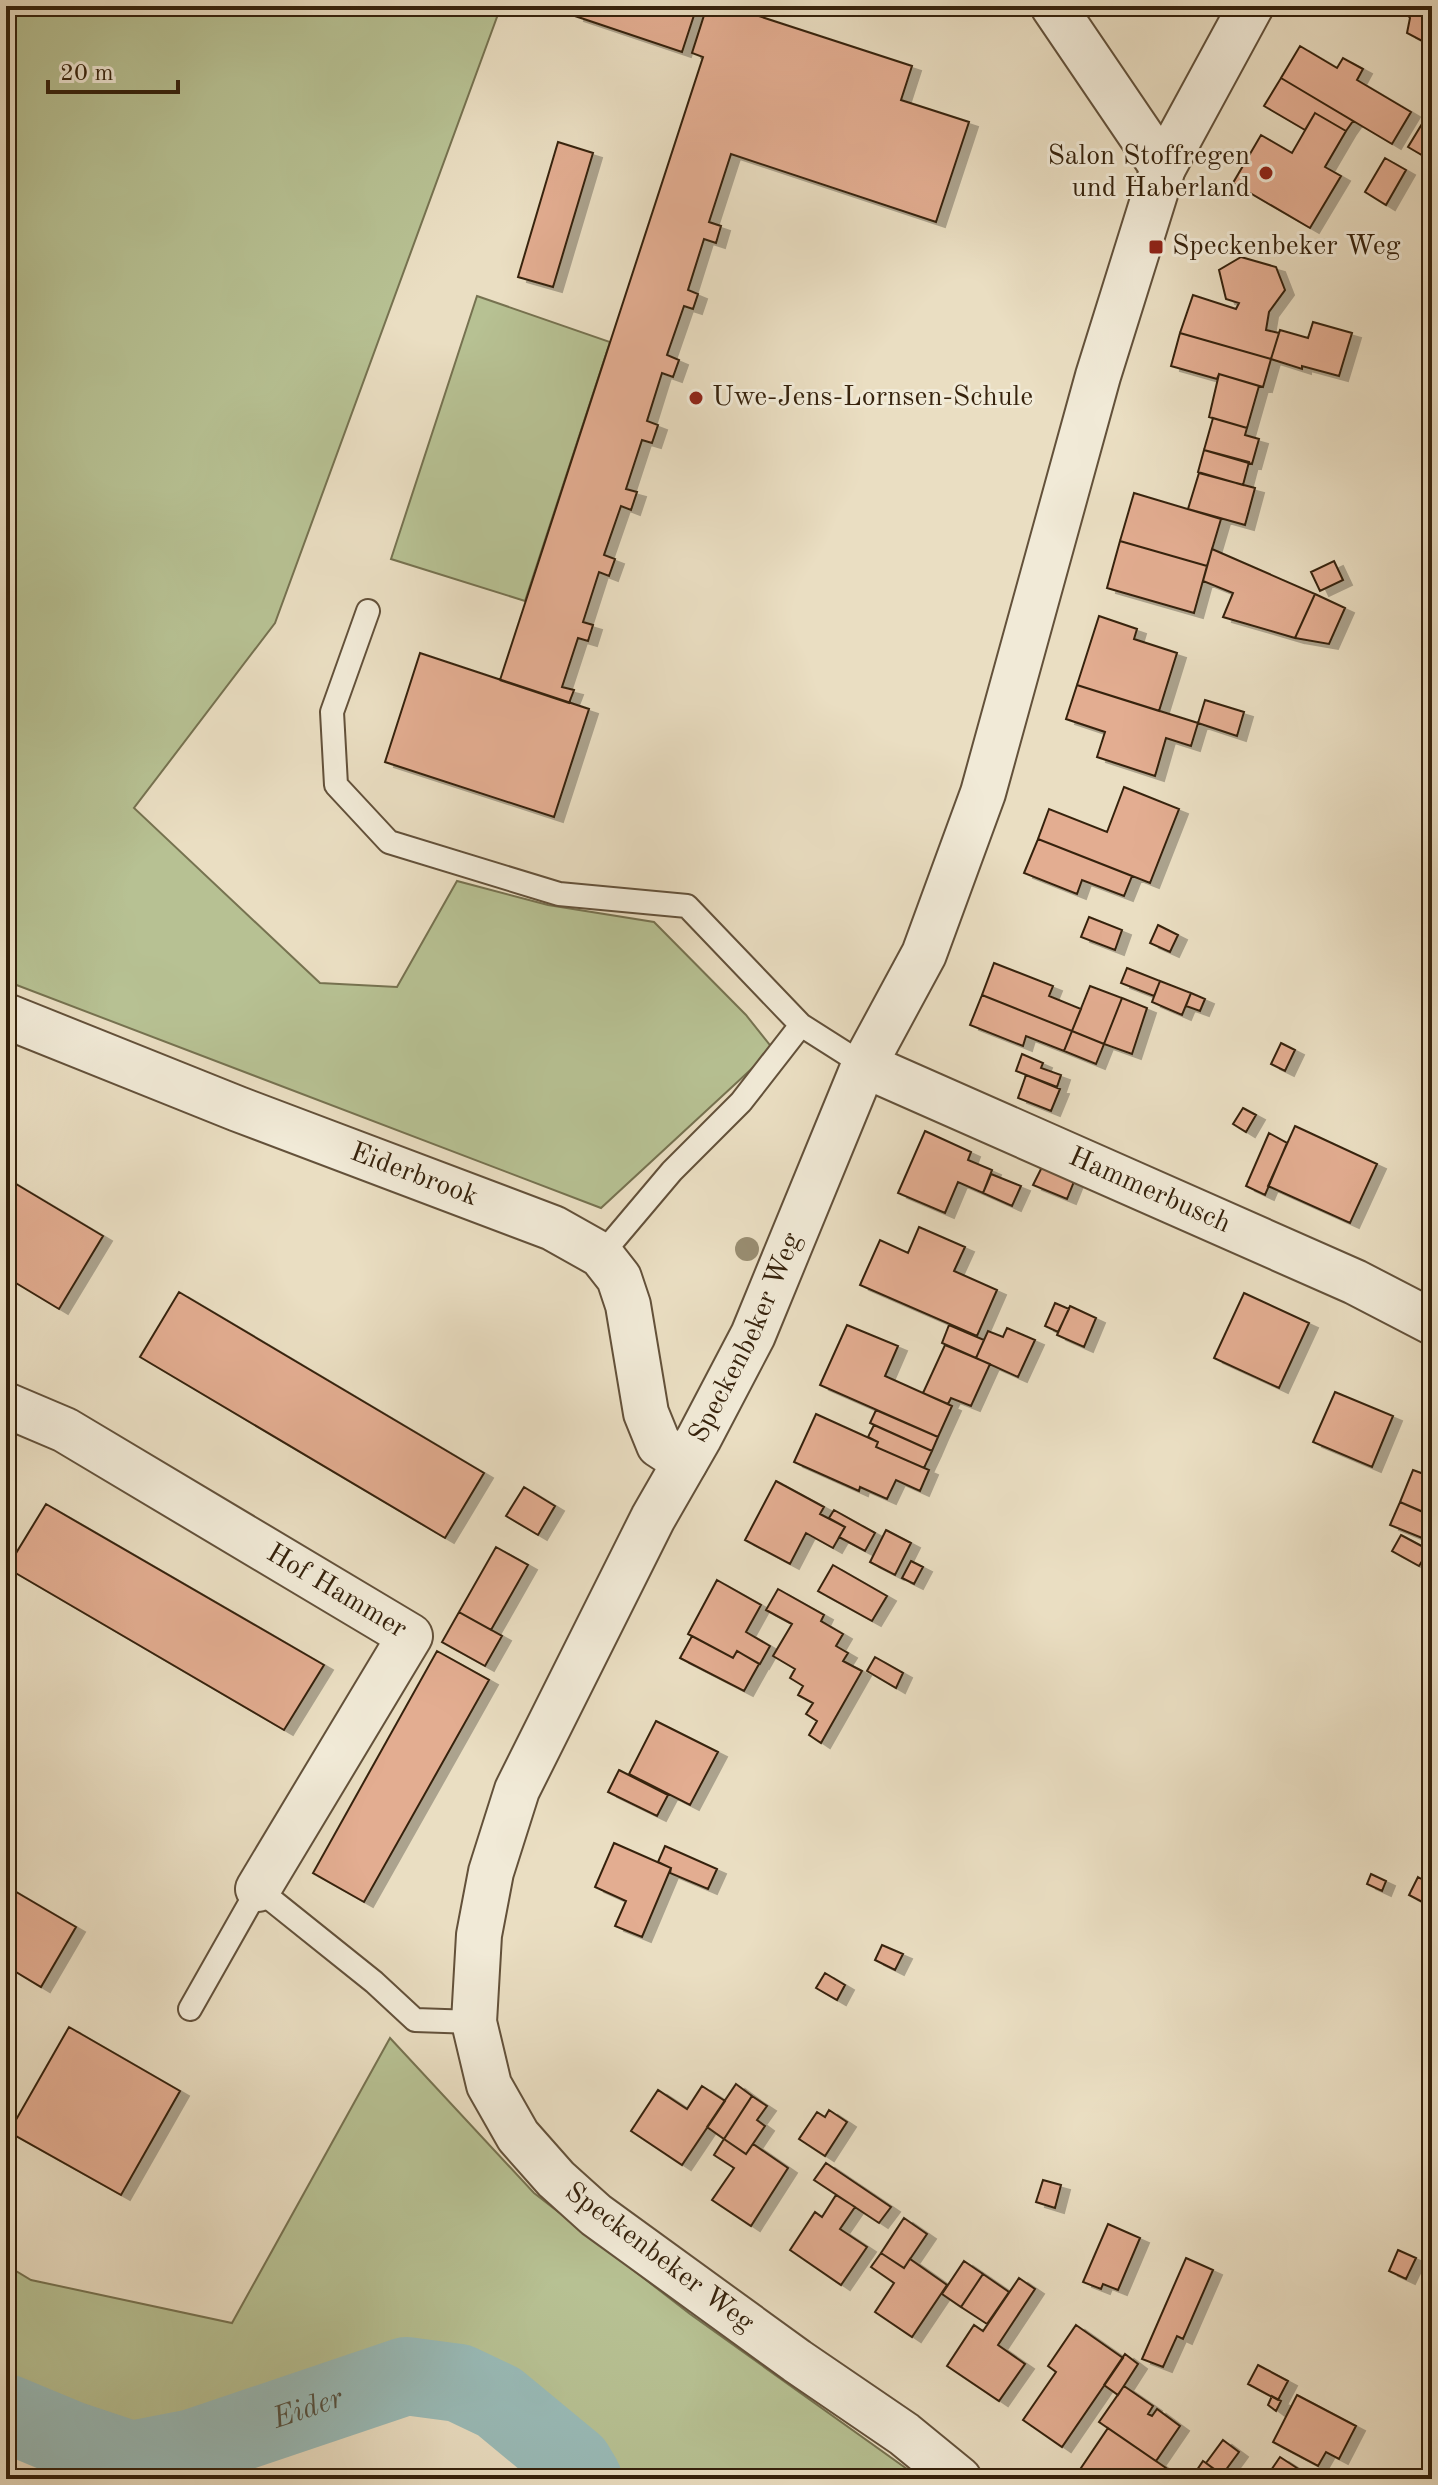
<svg xmlns="http://www.w3.org/2000/svg" width="1438" height="2485" viewBox="0 0 1438 2485" font-family="'Old Standard TT',serif">
<style>
.green{fill:#b7c193;stroke:#767250;stroke-width:2}
.lines{fill:none;stroke-linecap:round;stroke-linejoin:round}
.river{stroke:#99bbb8;stroke-width:78}
.building{fill:#e3ad91;stroke:#36220c;stroke-width:2;filter:url(#shadow)}
.service-casing{stroke:#63513a;stroke-width:26}
.minor-casing{stroke:#63513a;stroke-width:48}
.service{stroke:#f1ead7;stroke-width:22}
.minor{stroke:#f1ead7;stroke-width:44}
.tree{fill:#998d71}
.poi-dot{fill:#8f2418;stroke:#f1ead7;stroke-width:3}
.labels{text-anchor:middle;dominant-baseline:central;stroke-width:6;stroke-linejoin:round;paint-order:stroke}
.poi-label{font-size:28px;fill:#36220c;stroke:#f1ead7;text-anchor:start}
.street-label{font-size:28px;fill:#36220c;stroke:#f1ead7}
.water-label{font-size:30px;font-style:italic;fill:#545040;stroke:#f1ead7}
</style>
<defs>
<filter id="shadow"><feDropShadow dx="9" dy="5" stdDeviation="0" flood-color="#0004"/></filter>
</defs>
<rect width="100%" height="100%" fill="#eadec2"/>
<filter id="stains"><feTurbulence type="fractalNoise" baseFrequency=".0025" numOctaves="4"/><feColorMatrix values="0 0 0 0 .2 0 0 0 0 .09 0 0 0 0 .02 0 0 0 .5 -.17"/></filter>
<radialGradient id="worn" r=".72"><stop offset=".6" stop-color="#630" stop-opacity="0"/><stop offset="1" stop-color="#630" stop-opacity=".3"/></radialGradient>
<!-- green -->
<path class="green" d="M 6,6 L 501,6 L 275,623 L 134,808 L 320,983 L 397,987 L 457,881 L 548,905 L 654,922 L 746,1015 L 773,1049 L 601,1208 L 6,981 Z
M 477,296 L 610,342 L 525,601 L 391,559 Z
M 390,2038 L 534,2193 L 690,2314 L 921,2479 L 619,2479 L 595,2441 L 526,2382 L 463,2360 L 387,2345 L 164,2432 L 87,2406 L 6,2387 L 6,2265 L 31,2280 L 232,2323 Z"/>
<g class="lines">
<!-- river -->
<path class="river" id="s1" d="M 6,2413 L 71,2440 L 131,2460 L 193,2448 L 406,2376 L 459,2383 L 499,2402 L 574,2464 L 583,2479"/>
</g>
<!-- building -->
<path class="building" d="M 578,6 L 697,6 L 682,52 L 575,16 Z
M 707,6 L 728,6 L 912,66 L 901,100 L 969,122 L 936,222 L 731,154 L 709,222 L 721,226 L 716,243 L 704,239 L 688,290 L 698,294 L 693,309 L 684,306 L 667,355 L 679,360 L 673,377 L 662,373 L 647,421 L 658,425 L 652,443 L 642,440 L 626,489 L 637,492 L 631,510 L 621,506 L 604,555 L 615,559 L 609,576 L 599,572 L 583,622 L 593,625 L 588,641 L 578,638 L 562,687 L 574,690 L 569,703 L 500,680 L 703,57 L 692,53 Z
M 1403,6 L 1419,6 L 1432,16 L 1432,33 L 1426,43 L 1407,33 L 1410,18 L 1402,8 Z
M 1300,46 L 1337,68 L 1343,58 L 1363,69 L 1357,80 L 1411,112 L 1392,144 L 1281,78 Z
M 1281,78 L 1353,121 L 1346,131 L 1315,113 L 1305,130 L 1264,106 Z
M 1315,113 L 1346,131 L 1325,167 L 1341,176 L 1310,228 L 1233,183 L 1261,135 L 1292,153 Z
M 1428,114 L 1432,116 L 1432,161 L 1408,147 Z
M 558,142 L 593,153 L 553,287 L 518,277 Z
M 1385,158 L 1406,170 L 1386,205 L 1365,192 Z
M 1241,257 L 1276,267 L 1285,290 L 1269,312 L 1266,330 L 1279,333 L 1271,359 L 1180,333 L 1193,295 L 1236,309 L 1239,303 L 1226,299 L 1219,270 Z
M 1313,322 L 1352,333 L 1339,376 L 1302,366 L 1302,369 L 1271,359 L 1280,330 L 1308,338 Z
M 1180,333 L 1271,359 L 1263,387 L 1219,374 L 1217,379 L 1171,366 Z
M 1219,374 L 1259,386 L 1247,428 L 1209,417 Z
M 1213,418 L 1247,428 L 1245,435 L 1259,439 L 1252,464 L 1204,450 Z
M 1204,450 L 1249,462 L 1243,485 L 1198,472 Z
M 1199,473 L 1255,488 L 1245,525 L 1188,509 Z
M 1134,493 L 1221,519 L 1207,566 L 1120,541 Z
M 1120,541 L 1207,566 L 1194,613 L 1107,588 Z
M 1212,549 L 1315,594 L 1295,638 L 1223,617 L 1233,593 L 1203,581 Z
M 1334,561 L 1343,580 L 1320,591 L 1311,572 Z
M 1315,594 L 1345,608 L 1329,644 L 1295,638 Z
M 1099,616 L 1137,629 L 1134,639 L 1177,653 L 1159,711 L 1077,685 Z
M 420,653 L 589,709 L 554,817 L 385,762 Z
M 1077,685 L 1198,723 L 1191,746 L 1166,738 L 1155,776 L 1097,757 L 1105,732 L 1066,719 Z
M 1205,700 L 1244,712 L 1237,736 L 1198,723 Z
M 1124,787 L 1179,809 L 1150,883 L 1038,839 L 1049,809 L 1107,832 Z
M 1038,839 L 1132,876 L 1124,896 L 1082,880 L 1077,894 L 1024,873 Z
M 1089,917 L 1122,930 L 1115,950 L 1081,937 Z
M 1158,925 L 1178,935 L 1170,952 L 1150,943 Z
M 994,963 L 1053,986 L 1049,996 L 1081,1009 L 1072,1031 L 982,995 Z
M 1127,968 L 1160,981 L 1154,996 L 1121,983 Z
M 1160,981 L 1191,993 L 1182,1015 L 1152,1002 Z
M 1090,986 L 1122,998 L 1104,1044 L 1072,1031 Z
M 1191,993 L 1205,999 L 1200,1011 L 1186,1006 Z
M 982,995 L 1072,1031 L 1064,1051 L 1026,1036 L 1023,1046 L 970,1025 Z
M 1122,998 L 1147,1008 L 1132,1054 L 1104,1044 Z
M 1072,1031 L 1104,1044 L 1096,1064 L 1064,1051 Z
M 1281,1043 L 1295,1050 L 1285,1071 L 1271,1064 Z
M 1022,1054 L 1043,1063 L 1041,1068 L 1061,1075 L 1057,1087 L 1016,1071 Z
M 1026,1075 L 1060,1089 L 1051,1111 L 1018,1098 Z
M 1243,1108 L 1256,1115 L 1246,1132 L 1233,1124 Z
M 1295,1126 L 1377,1164 L 1350,1223 L 1268,1186 Z
M 925,1131 L 971,1152 L 968,1160 L 992,1170 L 983,1193 L 958,1182 L 945,1213 L 898,1193 Z
M 1269,1133 L 1287,1143 L 1265,1195 L 1246,1186 Z
M 1043,1165 L 1075,1179 L 1067,1199 L 1033,1185 Z
M 991,1174 L 1021,1186 L 1012,1206 L 983,1193 Z
M 6,1178 L 103,1236 L 59,1309 L 6,1277 Z
M 919,1227 L 965,1247 L 954,1271 L 997,1290 L 977,1336 L 860,1285 L 880,1240 L 908,1253 Z
M 179,1292 L 484,1473 L 445,1538 L 140,1357 Z
M 1244,1293 L 1309,1323 L 1279,1388 L 1214,1358 Z
M 1055,1303 L 1069,1309 L 1058,1332 L 1045,1326 Z
M 1070,1306 L 1096,1318 L 1084,1347 L 1057,1335 Z
M 847,1325 L 898,1346 L 885,1376 L 952,1406 L 938,1437 L 820,1385 Z
M 949,1325 L 984,1340 L 976,1358 L 942,1343 Z
M 1007,1328 L 1035,1340 L 1018,1377 L 976,1358 L 988,1331 L 1003,1337 Z
M 945,1345 L 990,1364 L 971,1406 L 951,1398 L 948,1404 L 923,1393 Z
M 1335,1392 L 1393,1416 L 1372,1467 L 1313,1442 Z
M 876,1410 L 938,1437 L 932,1451 L 870,1423 Z
M 816,1414 L 878,1442 L 876,1447 L 929,1470 L 920,1491 L 896,1480 L 887,1499 L 860,1487 L 859,1491 L 794,1462 Z
M 874,1425 L 932,1451 L 924,1468 L 876,1447 L 878,1442 L 868,1437 Z
M 1413,1470 L 1432,1477 L 1432,1506 L 1428,1514 L 1400,1502 Z
M 776,1481 L 824,1507 L 820,1514 L 845,1527 L 833,1548 L 806,1533 L 790,1564 L 745,1540 Z
M 524,1487 L 555,1506 L 538,1535 L 506,1516 Z
M 1400,1502 L 1432,1516 L 1432,1542 L 1390,1525 Z
M 46,1504 L 324,1665 L 284,1730 L 7,1568 Z
M 834,1510 L 875,1533 L 865,1551 L 839,1537 L 845,1527 L 829,1518 Z
M 886,1530 L 911,1543 L 895,1575 L 870,1562 Z
M 1401,1535 L 1429,1550 L 1419,1566 L 1392,1551 Z
M 496,1547 L 528,1565 L 491,1630 L 459,1612 Z
M 911,1561 L 923,1567 L 914,1584 L 902,1578 Z
M 833,1565 L 887,1596 L 872,1621 L 818,1591 Z
M 717,1580 L 761,1605 L 746,1632 L 770,1646 L 760,1664 L 737,1651 L 733,1658 L 688,1634 Z
M 778,1589 L 824,1615 L 821,1621 L 843,1634 L 836,1646 L 848,1653 L 843,1661 L 862,1671 L 821,1743 L 809,1735 L 817,1721 L 806,1714 L 813,1703 L 798,1695 L 803,1686 L 790,1678 L 795,1669 L 773,1656 L 792,1624 L 766,1610 Z
M 459,1612 L 502,1636 L 485,1666 L 442,1642 Z
M 692,1636 L 733,1658 L 737,1651 L 759,1664 L 744,1691 L 680,1658 Z
M 437,1651 L 489,1680 L 364,1902 L 313,1873 Z
M 875,1657 L 903,1673 L 896,1688 L 867,1671 Z
M 656,1721 L 718,1752 L 690,1805 L 629,1774 Z
M 619,1770 L 668,1795 L 657,1816 L 608,1792 Z
M 614,1843 L 671,1868 L 642,1937 L 615,1926 L 626,1901 L 595,1887 Z
M 665,1846 L 717,1869 L 708,1889 L 670,1873 L 671,1868 L 658,1862 Z
M 1371,1874 L 1386,1881 L 1382,1891 L 1367,1884 Z
M 1418,1877 L 1432,1885 L 1432,1907 L 1409,1895 Z
M 6,1886 L 76,1927 L 41,1987 L 6,1966 Z
M 882,1945 L 903,1954 L 895,1970 L 875,1960 Z
M 825,1973 L 845,1985 L 837,2000 L 816,1988 Z
M 69,2027 L 180,2091 L 121,2195 L 9,2132 Z
M 736,2084 L 752,2096 L 724,2139 L 707,2127 Z
M 702,2086 L 725,2101 L 682,2165 L 631,2131 L 658,2090 L 687,2109 Z
M 752,2096 L 767,2106 L 757,2120 L 765,2126 L 746,2154 L 724,2139 Z
M 829,2110 L 847,2122 L 825,2156 L 799,2139 L 817,2112 L 825,2117 Z
M 724,2139 L 746,2154 L 753,2144 L 788,2168 L 751,2226 L 712,2200 L 734,2168 L 714,2155 Z
M 826,2163 L 891,2207 L 879,2223 L 814,2180 Z
M 1043,2180 L 1061,2185 L 1055,2208 L 1036,2202 Z
M 836,2195 L 855,2207 L 840,2229 L 867,2247 L 841,2285 L 790,2250 L 815,2212 L 822,2217 Z
M 904,2218 L 927,2234 L 904,2268 L 881,2253 Z
M 1108,2224 L 1140,2238 L 1118,2290 L 1103,2284 L 1101,2289 L 1083,2282 Z
M 1398,2250 L 1416,2258 L 1406,2279 L 1389,2271 Z
M 881,2253 L 904,2268 L 910,2259 L 947,2285 L 912,2337 L 875,2312 L 894,2283 L 871,2267 Z
M 1186,2258 L 1213,2270 L 1183,2339 L 1177,2336 L 1163,2367 L 1142,2359 Z
M 964,2261 L 983,2274 L 961,2307 L 942,2294 Z
M 983,2274 L 1009,2292 L 987,2324 L 961,2307 Z
M 1019,2278 L 1035,2289 L 998,2345 L 1025,2364 L 999,2401 L 947,2366 L 974,2325 L 983,2331 Z
M 1076,2325 L 1123,2358 L 1062,2447 L 1023,2420 L 1056,2372 L 1048,2366 Z
M 1125,2354 L 1138,2364 L 1118,2395 L 1104,2385 Z
M 1258,2365 L 1288,2381 L 1278,2400 L 1248,2384 Z
M 1124,2386 L 1153,2406 L 1148,2414 L 1152,2416 L 1157,2409 L 1180,2426 L 1156,2461 L 1099,2422 Z
M 1297,2395 L 1356,2426 L 1339,2459 L 1326,2452 L 1318,2466 L 1273,2442 Z
M 1272,2396 L 1281,2401 L 1276,2411 L 1268,2405 Z
M 1108,2428 L 1166,2468 L 1158,2479 L 1098,2479 L 1081,2468 Z
M 1223,2440 L 1239,2452 L 1222,2475 L 1206,2463 Z
M 1280,2457 L 1300,2470 L 1294,2479 L 1265,2479 Z
M 1203,2461 L 1206,2463 L 1228,2479 L 1191,2479 Z"/>
<g class="lines">
<!-- service casing -->
<g class="service-casing">
<path id="service" d="M 368,611 L 332,712 L 336,785 L 389,842 L 559,894 L 687,906 L 801,1025
M 601,1255 L 672,1171 L 741,1102 L 801,1025 L 864,1065
M 190,2009 L 258,1889 L 374,1982 L 415,2020 L 474,2022"/>
</g>
<!-- minor casing -->
<g class="minor-casing">
<g id="minor">
<path d="M 1053,6 L 1163,168"/>
<path id="s2" d="M 6,1016 L 238,1109 L 553,1228 L 601,1255 L 619,1278 L 628,1305 L 646,1413 L 659,1445 L 685,1462"/>
<path id="s3" d="M 864,1065 L 1355,1282 L 1432,1322"/>
<path id="s4" d="M 6,1405 L 65,1430 L 410,1636 L 258,1889"/>
<path id="s5" d="M 959,2479 L 904,2434 L 797,2361 L 596,2215 L 556,2179 L 518,2136 L 489,2085 L 474,2022 L 479,1935 L 491,1872 L 517,1790 L 653,1518 L 699,1438 L 753,1335 L 864,1065 L 924,954 L 983,793 L 1098,376 L 1163,168 L 1251,6"/>
</g>
</g>
<!-- service -->
<use href="#service" class="service"/>
<!-- minor -->
<use href="#minor" class="minor"/>
</g>
<!-- trees -->
<circle class="tree" cx="747" cy="1249" r="12"/>
<!-- markers -->
<g class="poi-dot">
<circle cx="1266" cy="173" r="8"/>
<rect x="1148" y="239" width="16" height="16" rx="4"/>
<circle cx="696" cy="398" r="8"/>
</g>
<g class="labels">
<!-- poi labels -->
<g class="poi-label">
<text x="1250" y="157" text-anchor="end">Salon Stoffregen<tspan x="1250" dy="32">und Haberland</tspan></text>
<text x="1172" y="247">Speckenbeker Weg</text>
<text x="712" y="398">Uwe-Jens-Lornsen-Schule</text>
</g>
<!-- street labels -->
<g class="street-label">
<text stroke="none"><textPath href="#s2" startOffset="438">Eiderbrook</textPath></text>
<text stroke="none"><textPath href="#s3" startOffset="312">Hammerbusch</textPath></text>
<text stroke="none"><textPath href="#s5" startOffset="1428">Speckenbeker Weg</textPath></text>
<text stroke="none"><textPath href="#s4" startOffset="380">Hof Hammer</textPath></text>
<text transform="translate(659 2258) rotate(37)">Speckenbeker Weg</text>
</g>
<!-- water labels -->
<g class="water-label">
<text stroke="none"><textPath href="#s1" startOffset="318">Eider</textPath></text>
</g>
</g>
<!-- margin -->
<rect width="1438" height="2485" fill="none" stroke="#eadec2" stroke-width="32"/>
<rect x="8" y="8" width="1422" height="2469" fill="none" stroke="#36220c" stroke-width="4"/>
<rect x="16" y="16" width="1406" height="2453" fill="none" stroke="#36220c" stroke-width="2"/>
<!-- scale -->
<path d="M48 80v12h130v-12" fill="none" stroke="#36220c" stroke-width="4"/>
<text x="60" y="80" font-size="24" fill="#36220c" stroke="#f1ead7" stroke-width="6" paint-order="stroke">20 m</text>
<rect width="100%" height="100%" filter="url(#stains)"/>
<rect width="100%" height="100%" fill="url(#worn)"/>
</svg>
